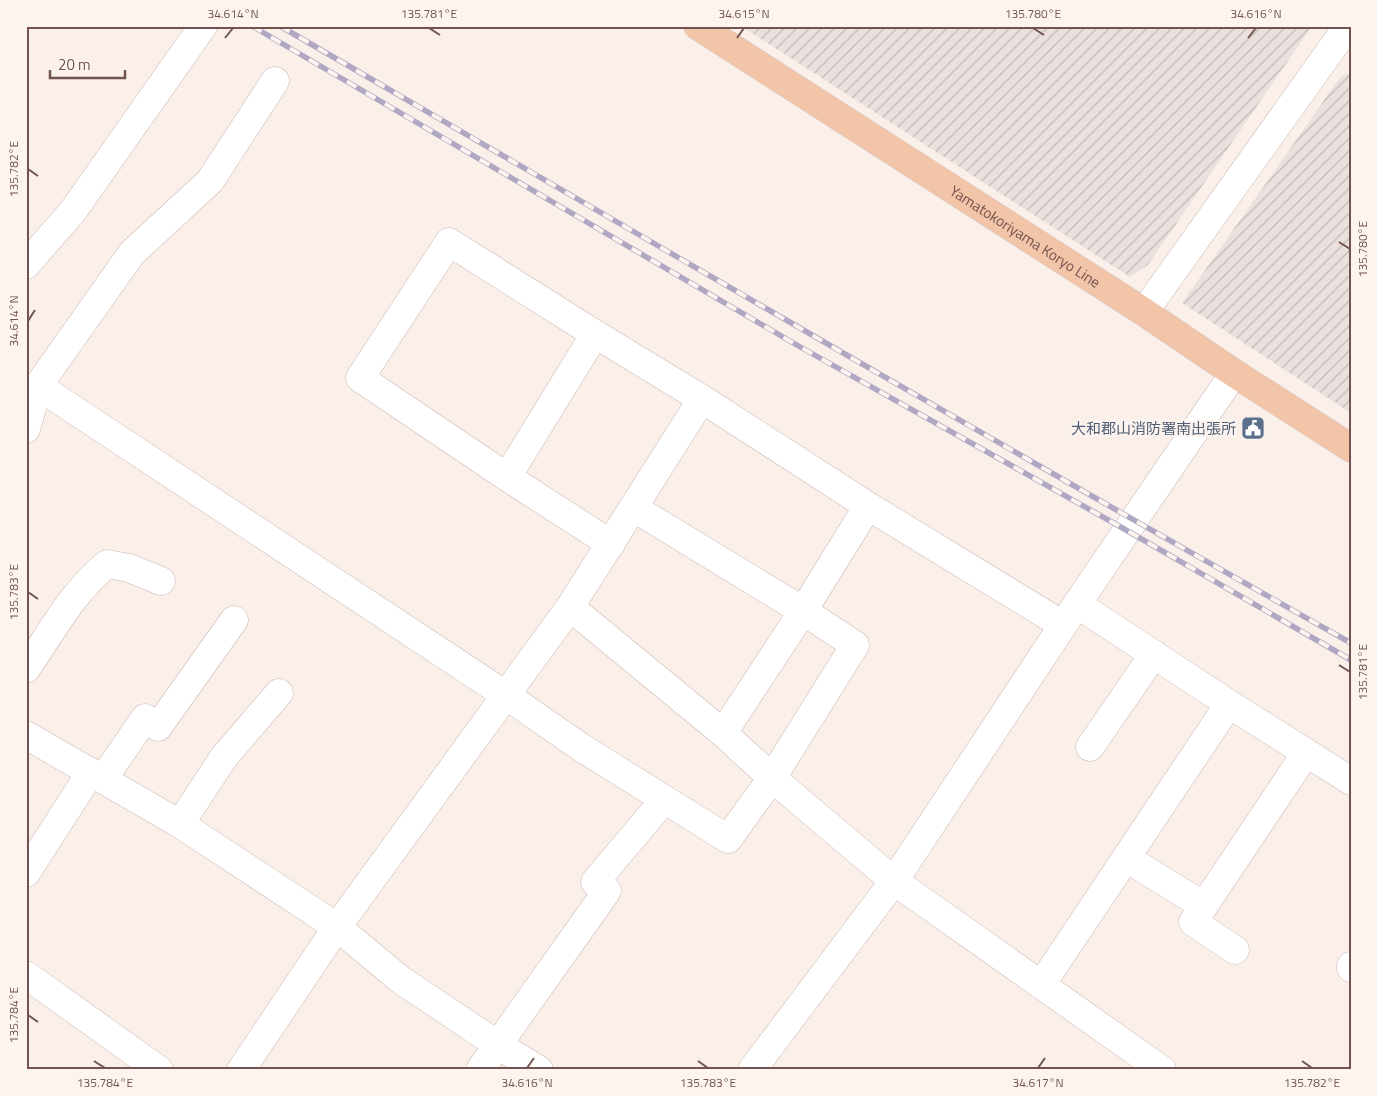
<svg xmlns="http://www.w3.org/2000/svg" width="1377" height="1096" viewBox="0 0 1377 1096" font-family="'Titillium Web','Noto Sans JP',sans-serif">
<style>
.industrial{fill:url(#industrial-furrows)}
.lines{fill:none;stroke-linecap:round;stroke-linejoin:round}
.minor-casing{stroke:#cdb7b3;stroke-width:29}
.major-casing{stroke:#d5cbca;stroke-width:29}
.minor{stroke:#fff;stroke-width:28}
.major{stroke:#f2c4a8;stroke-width:28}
.rail-casing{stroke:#b0a8c3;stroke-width:5.5}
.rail{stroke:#fdf4ef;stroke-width:4;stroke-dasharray:11;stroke-linecap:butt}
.ticks{fill:none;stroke:#72534f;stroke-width:2}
.labels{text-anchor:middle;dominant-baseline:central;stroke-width:4.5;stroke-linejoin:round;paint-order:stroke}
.street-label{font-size:15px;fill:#72534f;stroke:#fdf4ef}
.service-label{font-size:15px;fill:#4e5e75;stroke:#fdf4ef;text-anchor:end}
.neatline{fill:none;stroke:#72534f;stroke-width:2}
.ticks-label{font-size:12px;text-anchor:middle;fill:#72534f}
</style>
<defs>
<pattern id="industrial-furrows" width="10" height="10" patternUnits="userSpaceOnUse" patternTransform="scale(1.25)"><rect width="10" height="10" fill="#eae1df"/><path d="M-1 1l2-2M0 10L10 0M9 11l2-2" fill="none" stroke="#c2b9b7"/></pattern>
</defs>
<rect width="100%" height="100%" fill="#faefe9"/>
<!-- industrial -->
<path class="industrial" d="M 741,26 L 1312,26 L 1148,265 L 1130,277 Z
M 1351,73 L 1351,413 L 1182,303 L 1341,76 Z"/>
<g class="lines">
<!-- minor casing -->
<g class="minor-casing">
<path id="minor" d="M 26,265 L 73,211 L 203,26
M 1144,312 L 1348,26
M 38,386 L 507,696 L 582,748 L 728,839 L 772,778 L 855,645 L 803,611 L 634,508
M 26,429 L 38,386 L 132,253 L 210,181 L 275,81
M 507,477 L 595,334
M 611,544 L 507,477 L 360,378 L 449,242 L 595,334 L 702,399 L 868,506 L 1063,625
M 1077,604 L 1229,704 L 1351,781
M 570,607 L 723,733 L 772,778 L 894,881 L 1077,604 L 1234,373
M 26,669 C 51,633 73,591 107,564 L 129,568 L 161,581
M 723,733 L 803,611 L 868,506
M 26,735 L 180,824 L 337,927 L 401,980 L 498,1045 L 539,1070
M 1090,747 L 1154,654
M 103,779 L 145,718 L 158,727 L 234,620
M 180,824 L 224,757 L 279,693
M 1126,858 L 1204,906
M 26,873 L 91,772
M 1235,950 L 1193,922 L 1306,753
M 1351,966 L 1351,968
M 26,975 L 159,1070
M 1041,985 L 1229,704
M 241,1070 L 337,927 L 570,607 L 702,399
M 480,1070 L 607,891 L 595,882 L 664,800
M 752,1070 L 894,881 L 1162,1070"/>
</g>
<!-- major casing -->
<g class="major-casing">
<g id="major">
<path id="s1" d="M 698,26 L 1144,312 L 1234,373 L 1351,448"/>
</g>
</g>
<!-- minor -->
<use href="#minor" class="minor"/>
<!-- major -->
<use href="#major" class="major"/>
<!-- rail casing -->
<g class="rail-casing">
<path id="rail" d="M 252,26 L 795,344 L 1119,526 L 1351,660
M 280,26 C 636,233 992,441 1351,643"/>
</g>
<!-- rail -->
<use href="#rail" class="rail"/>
</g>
<!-- ticks -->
<path class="ticks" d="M 429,28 L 440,35M 1033,28 L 1044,35M 225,38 L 233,28M 737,38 L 744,28M 1248,38 L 1256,28M 28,169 L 38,176M 1339,242 L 1350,249M 28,321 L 35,310M 28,592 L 38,599M 1339,665 L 1350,672M 28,1015 L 38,1022M 94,1061 L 105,1068M 698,1061 L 708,1068M 1302,1061 L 1312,1068M 527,1068 L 534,1058M 1038,1068 L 1045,1058"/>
<!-- icons -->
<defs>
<g id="civic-square" transform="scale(1.25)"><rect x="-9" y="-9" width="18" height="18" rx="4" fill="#5c6f8a" stroke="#fdf4ef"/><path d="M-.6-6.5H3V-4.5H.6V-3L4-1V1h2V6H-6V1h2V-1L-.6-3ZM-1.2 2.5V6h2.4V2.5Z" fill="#fff"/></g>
</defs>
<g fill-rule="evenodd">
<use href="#civic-square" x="1253" y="428"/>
</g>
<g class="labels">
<!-- street labels -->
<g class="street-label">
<text stroke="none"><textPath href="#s1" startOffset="389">Yamatokoriyama Koryo Line</textPath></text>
</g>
<!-- service labels -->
<g class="service-label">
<text x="1236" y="428">大和郡山消防署南出張所</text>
</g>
</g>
<!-- border -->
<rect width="1377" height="1096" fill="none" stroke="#fdf4ef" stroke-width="55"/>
<!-- scale -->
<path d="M50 70v8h75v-8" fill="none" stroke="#72534f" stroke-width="2.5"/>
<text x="58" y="70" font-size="15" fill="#72534f" stroke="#fdf4ef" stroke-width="4" paint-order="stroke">20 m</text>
<rect x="28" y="28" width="1322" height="1040" class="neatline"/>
<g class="ticks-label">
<text x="233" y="18">34.614°N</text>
<text x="429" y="18">135.781°E</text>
<text x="744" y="18">34.615°N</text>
<text x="1033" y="18">135.780°E</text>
<text x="1256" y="18">34.616°N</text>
<text transform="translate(14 169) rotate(-90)" y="4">135.782°E</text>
<text transform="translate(1363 249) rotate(-90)" y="4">135.780°E</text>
<text transform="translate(14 321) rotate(-90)" y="4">34.614°N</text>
<text transform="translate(14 592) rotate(-90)" y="4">135.783°E</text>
<text transform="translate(1363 672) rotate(-90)" y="4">135.781°E</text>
<text transform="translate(14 1015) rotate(-90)" y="4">135.784°E</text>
<text x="105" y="1087">135.784°E</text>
<text x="527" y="1087">34.616°N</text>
<text x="708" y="1087">135.783°E</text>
<text x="1038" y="1087">34.617°N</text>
<text x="1312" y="1087">135.782°E</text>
</g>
</svg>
